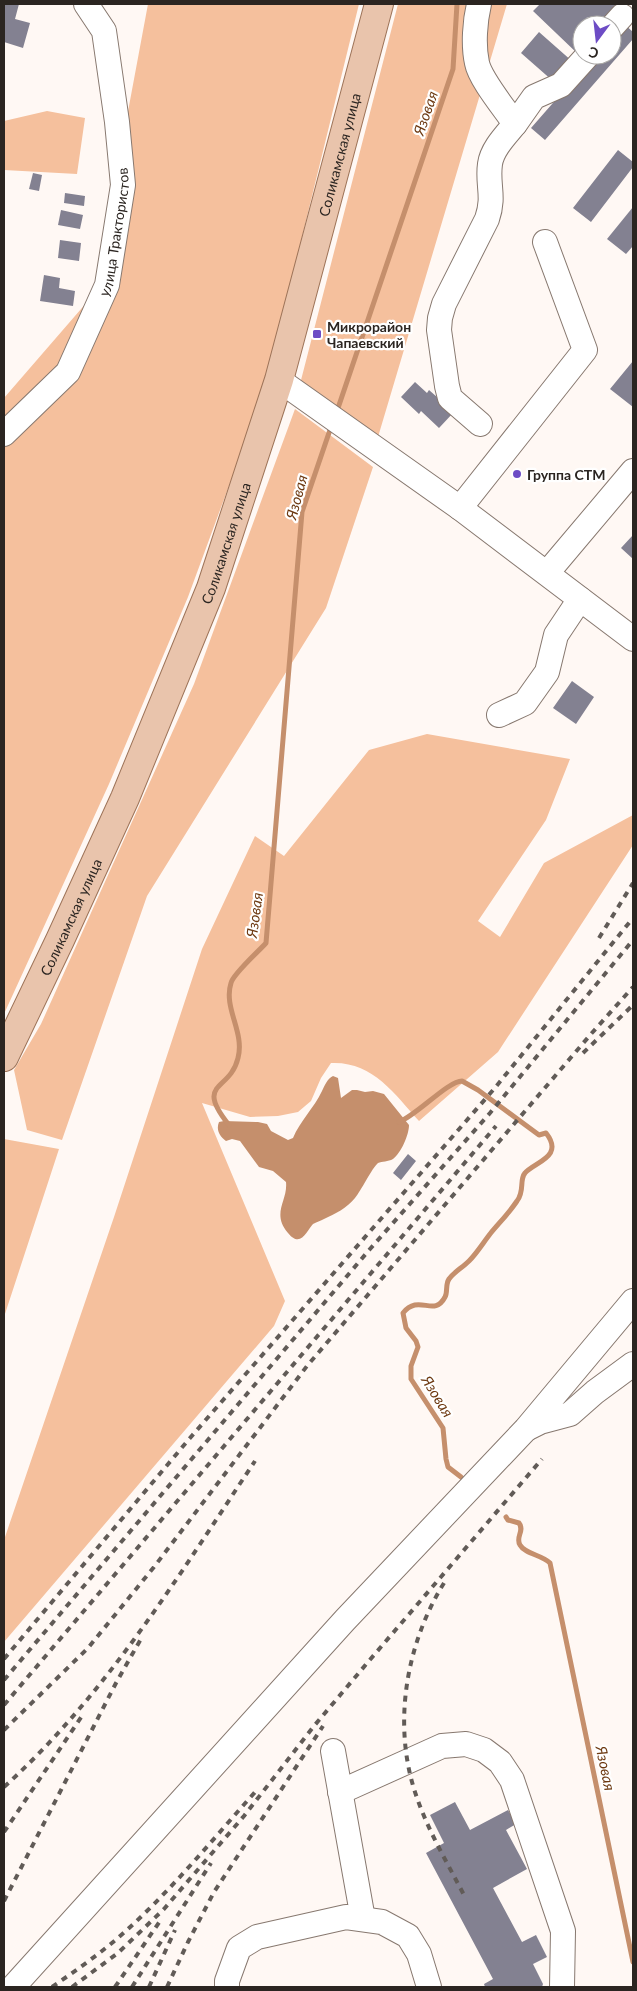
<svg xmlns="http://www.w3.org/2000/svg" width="637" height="1991" viewBox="0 0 637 1991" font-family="Lato,sans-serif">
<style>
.green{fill:#f5c09d}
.water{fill:#c58f6c}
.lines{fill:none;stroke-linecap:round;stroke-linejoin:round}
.stream{stroke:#c58f6c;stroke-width:5}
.building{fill:#838191}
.minor-casing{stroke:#87786f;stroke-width:26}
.major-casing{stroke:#9d7358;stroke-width:30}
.minor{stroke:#fff;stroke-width:24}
.major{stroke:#e9c4ac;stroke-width:28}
.rail{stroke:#615b57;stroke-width:4;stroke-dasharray:6 6;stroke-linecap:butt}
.poi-dot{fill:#6d4cc5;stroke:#fff;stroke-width:2}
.labels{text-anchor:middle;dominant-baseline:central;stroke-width:4.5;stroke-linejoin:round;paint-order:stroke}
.street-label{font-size:14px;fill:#2b2521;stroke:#fff}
.poi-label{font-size:14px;font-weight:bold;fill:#2b2521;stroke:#fff;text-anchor:start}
.water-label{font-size:15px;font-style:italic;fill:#6d3911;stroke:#fff}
</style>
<rect width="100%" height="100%" fill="#fff8f4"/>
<!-- green -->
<path class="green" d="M 148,4 L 359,4 L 265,388 L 188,597 L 109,784 L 4,1014 L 4,398 L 94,294 Z
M 398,4 L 507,4 L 378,437 L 300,384 Z
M 47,111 L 85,118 L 77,174 L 4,170 L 4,121 Z
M 295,409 L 373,467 L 326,608 L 147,896 L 62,1140 L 27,1130 L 14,1070 L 41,1024 L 194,684 Z
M 427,734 L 570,759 L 546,820 L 478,921 L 500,937 L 544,863 L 633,815 L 633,845 L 498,1052 L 419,1121 C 394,1093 372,1061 331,1063 L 321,1078 L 311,1101 L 298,1112 L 278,1116 L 250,1117 L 202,1103 L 285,1301 L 274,1326 L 4,1642 L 4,1540 L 114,1217 L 202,949 L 255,836 L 284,856 L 369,750 Z
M 4,1139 L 59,1149 L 4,1317 Z"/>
<!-- water -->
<path class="water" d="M 333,1076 L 338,1078 L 341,1098 L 352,1090 L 357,1090 L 365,1092 L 373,1091 L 384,1094 L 409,1125 C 409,1135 401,1153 393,1159 C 388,1162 382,1161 378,1163 C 372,1168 361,1191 355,1198 C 347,1208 335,1214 324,1219 C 321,1221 316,1222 313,1224 C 307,1230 301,1249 288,1233 C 271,1213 288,1201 286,1182 L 273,1171 L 259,1167 L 240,1141 L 232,1139 L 226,1141 C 219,1136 216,1129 219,1122 L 224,1121 L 258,1122 L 267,1124 L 271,1131 L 288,1140 L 293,1138 C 300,1121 314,1108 322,1091 C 325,1085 327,1079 333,1076 Z"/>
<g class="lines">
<!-- stream -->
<path class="stream" d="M 336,414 L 453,69 L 457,4
M 399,1122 C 417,1115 448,1081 462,1081 L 478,1090 L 539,1135 L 546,1133 C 565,1157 534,1162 525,1173 C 519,1180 525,1191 517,1201 C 509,1213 499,1223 490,1234 C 483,1243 477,1253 469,1261 C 462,1268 454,1272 449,1279 C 445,1285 448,1292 445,1297 C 434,1318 419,1293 403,1313 L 406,1328 L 416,1341 L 418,1347 L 411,1366 L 411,1379 L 443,1428 L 446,1459 L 448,1467 L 461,1477
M 229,1125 C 194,1081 230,1092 238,1058 C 245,1032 223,1008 231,983 C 233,974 259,951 266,943 L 302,512 L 332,424
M 506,1517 L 508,1520 L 519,1523 C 525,1531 515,1537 520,1545 C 525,1554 542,1555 550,1563 L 633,1962"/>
</g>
<!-- building -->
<path class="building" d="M 4,4 L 19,4 L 15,19 L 30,23 L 23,48 L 4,42 Z
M 540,4 L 629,4 L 608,25 L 582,25 L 582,52 L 579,55 L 533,11 Z
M 623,23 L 633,32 L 633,39 L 545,140 L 531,128 L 595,55 L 612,55 L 612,36 Z
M 539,32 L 573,62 L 554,82 L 521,53 Z
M 618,150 L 633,162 L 633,167 L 591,222 L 573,208 Z
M 33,173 L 42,175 L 39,191 L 29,189 Z
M 65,193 L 85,196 L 84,206 L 64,203 Z
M 633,207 L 633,246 L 626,254 L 607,239 Z
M 61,210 L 83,215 L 80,229 L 58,225 Z
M 60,240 L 81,243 L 79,261 L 58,258 Z
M 44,275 L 60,278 L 59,288 L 75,291 L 73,306 L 40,301 Z
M 633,361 L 633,407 L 610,389 Z
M 415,382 L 427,393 L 429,390 L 454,412 L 439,428 L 421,411 L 419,414 L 401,397 Z
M 633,535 L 633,559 L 621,548 Z
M 572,681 L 594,697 L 576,724 L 553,708 Z
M 408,1154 L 416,1161 L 401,1180 L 393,1173 Z
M 455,1802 L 470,1830 L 508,1810 L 516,1824 L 506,1830 L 527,1869 L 493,1888 L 522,1942 L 536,1935 L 547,1957 L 533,1964 L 543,1984 L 542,1987 L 485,1987 L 484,1984 L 493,1979 L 426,1853 L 444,1843 L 430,1815 Z"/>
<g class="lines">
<!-- minor casing -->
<g class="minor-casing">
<g id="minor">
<path d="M 479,4 C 475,21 473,45 477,63 C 480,79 505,109 515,124 C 506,135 492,149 490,164 C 487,185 495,196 487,219 L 444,304 L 440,318 L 439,330 L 447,386 L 450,398 L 480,424"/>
<path d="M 612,27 L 622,16"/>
<path d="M 515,124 L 534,97 L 561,85 L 588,55"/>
<path d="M 279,380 L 460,508 L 633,639"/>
<path id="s1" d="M 4,434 L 68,372 L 107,285 L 123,185 L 117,122 L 104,31 L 86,4"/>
<path d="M 460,508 L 585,350 L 545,242"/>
<path d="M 547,573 L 633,471"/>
<path d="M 499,715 L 525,703 L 547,672 L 556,635 L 580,599"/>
<path d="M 528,1428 L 540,1422 L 570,1414 L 595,1392 L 633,1364"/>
<path d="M 333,1751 L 363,1919"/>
<path d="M 340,1792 L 442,1746 L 466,1744 L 484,1750 L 500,1762 L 512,1780 L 563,1931 L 562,1987"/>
<path d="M 13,1987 L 345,1620 L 526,1429 L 633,1301"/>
<path d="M 227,1987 L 227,1981 L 239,1948 L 257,1937 L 346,1917 L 382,1922 L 408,1936 L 419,1954 L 429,1987"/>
</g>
</g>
<!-- major casing -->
<g class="major-casing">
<g id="major">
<path id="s2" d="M 4,1057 L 60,940 L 125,798 L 211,588 L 279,380 L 379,4"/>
</g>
</g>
<!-- minor -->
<use href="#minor" class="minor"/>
<!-- major -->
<use href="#major" class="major"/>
<!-- rail -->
<path class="rail" d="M 599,938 L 633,883
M 583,1053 L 633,1005
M 444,1583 C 406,1644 392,1725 416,1795 C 428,1831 448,1864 465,1897
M 4,1659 L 190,1438 L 494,1089 L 633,918
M 4,1680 L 370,1249 L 490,1113 L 633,940
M 4,1705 L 496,1126
M 4,1730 L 88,1648 L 154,1567 L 307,1366 L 591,1034 L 633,987
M 4,1787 C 106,1695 179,1575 255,1461
M 4,1832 L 82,1716
M 4,1901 L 116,1683 L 142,1637
M 52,1987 C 78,1969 104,1951 128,1929 C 174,1887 214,1838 256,1791
M 72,1987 L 118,1953 L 164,1909 L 244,1816 L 314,1726 L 368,1662 L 542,1459
M 115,1987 L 160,1921
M 132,1987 L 211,1863
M 149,1987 L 175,1930
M 167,1987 L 188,1942 L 214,1892 L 323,1726"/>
</g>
<!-- markers -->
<g class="poi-dot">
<rect x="312" y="329" width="10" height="10" rx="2.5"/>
<circle cx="517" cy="474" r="5"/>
</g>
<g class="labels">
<!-- street labels -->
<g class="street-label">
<text stroke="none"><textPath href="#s2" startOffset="965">Соликамская улица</textPath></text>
<text stroke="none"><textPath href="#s1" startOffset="238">улица Трактористов</textPath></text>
<text stroke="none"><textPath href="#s2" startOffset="560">Соликамская улица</textPath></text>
<text stroke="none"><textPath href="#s2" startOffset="155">Соликамская улица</textPath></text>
</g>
<!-- poi labels -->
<g class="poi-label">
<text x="327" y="326">Микрорайон<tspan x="327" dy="16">Чапаевский</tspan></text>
<text x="527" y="474">Группа СТМ</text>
</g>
<!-- water labels -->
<g class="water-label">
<text transform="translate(425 113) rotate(-71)">Язовая</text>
<text transform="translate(296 497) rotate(-75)">Язовая</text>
<text transform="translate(254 915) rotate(-82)">Язовая</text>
<text transform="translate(438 1396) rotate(58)">Язовая</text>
<text transform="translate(606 1768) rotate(78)">Язовая</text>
</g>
</g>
<!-- border -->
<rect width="637" height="1991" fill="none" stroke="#2b2521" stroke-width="10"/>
<!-- north arrow -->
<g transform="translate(597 40) rotate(195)"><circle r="24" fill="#ffffff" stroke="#aaa8a6"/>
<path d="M0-4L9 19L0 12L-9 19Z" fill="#6d4cc5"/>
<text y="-8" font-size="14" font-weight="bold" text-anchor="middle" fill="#2b2521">С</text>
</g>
</svg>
